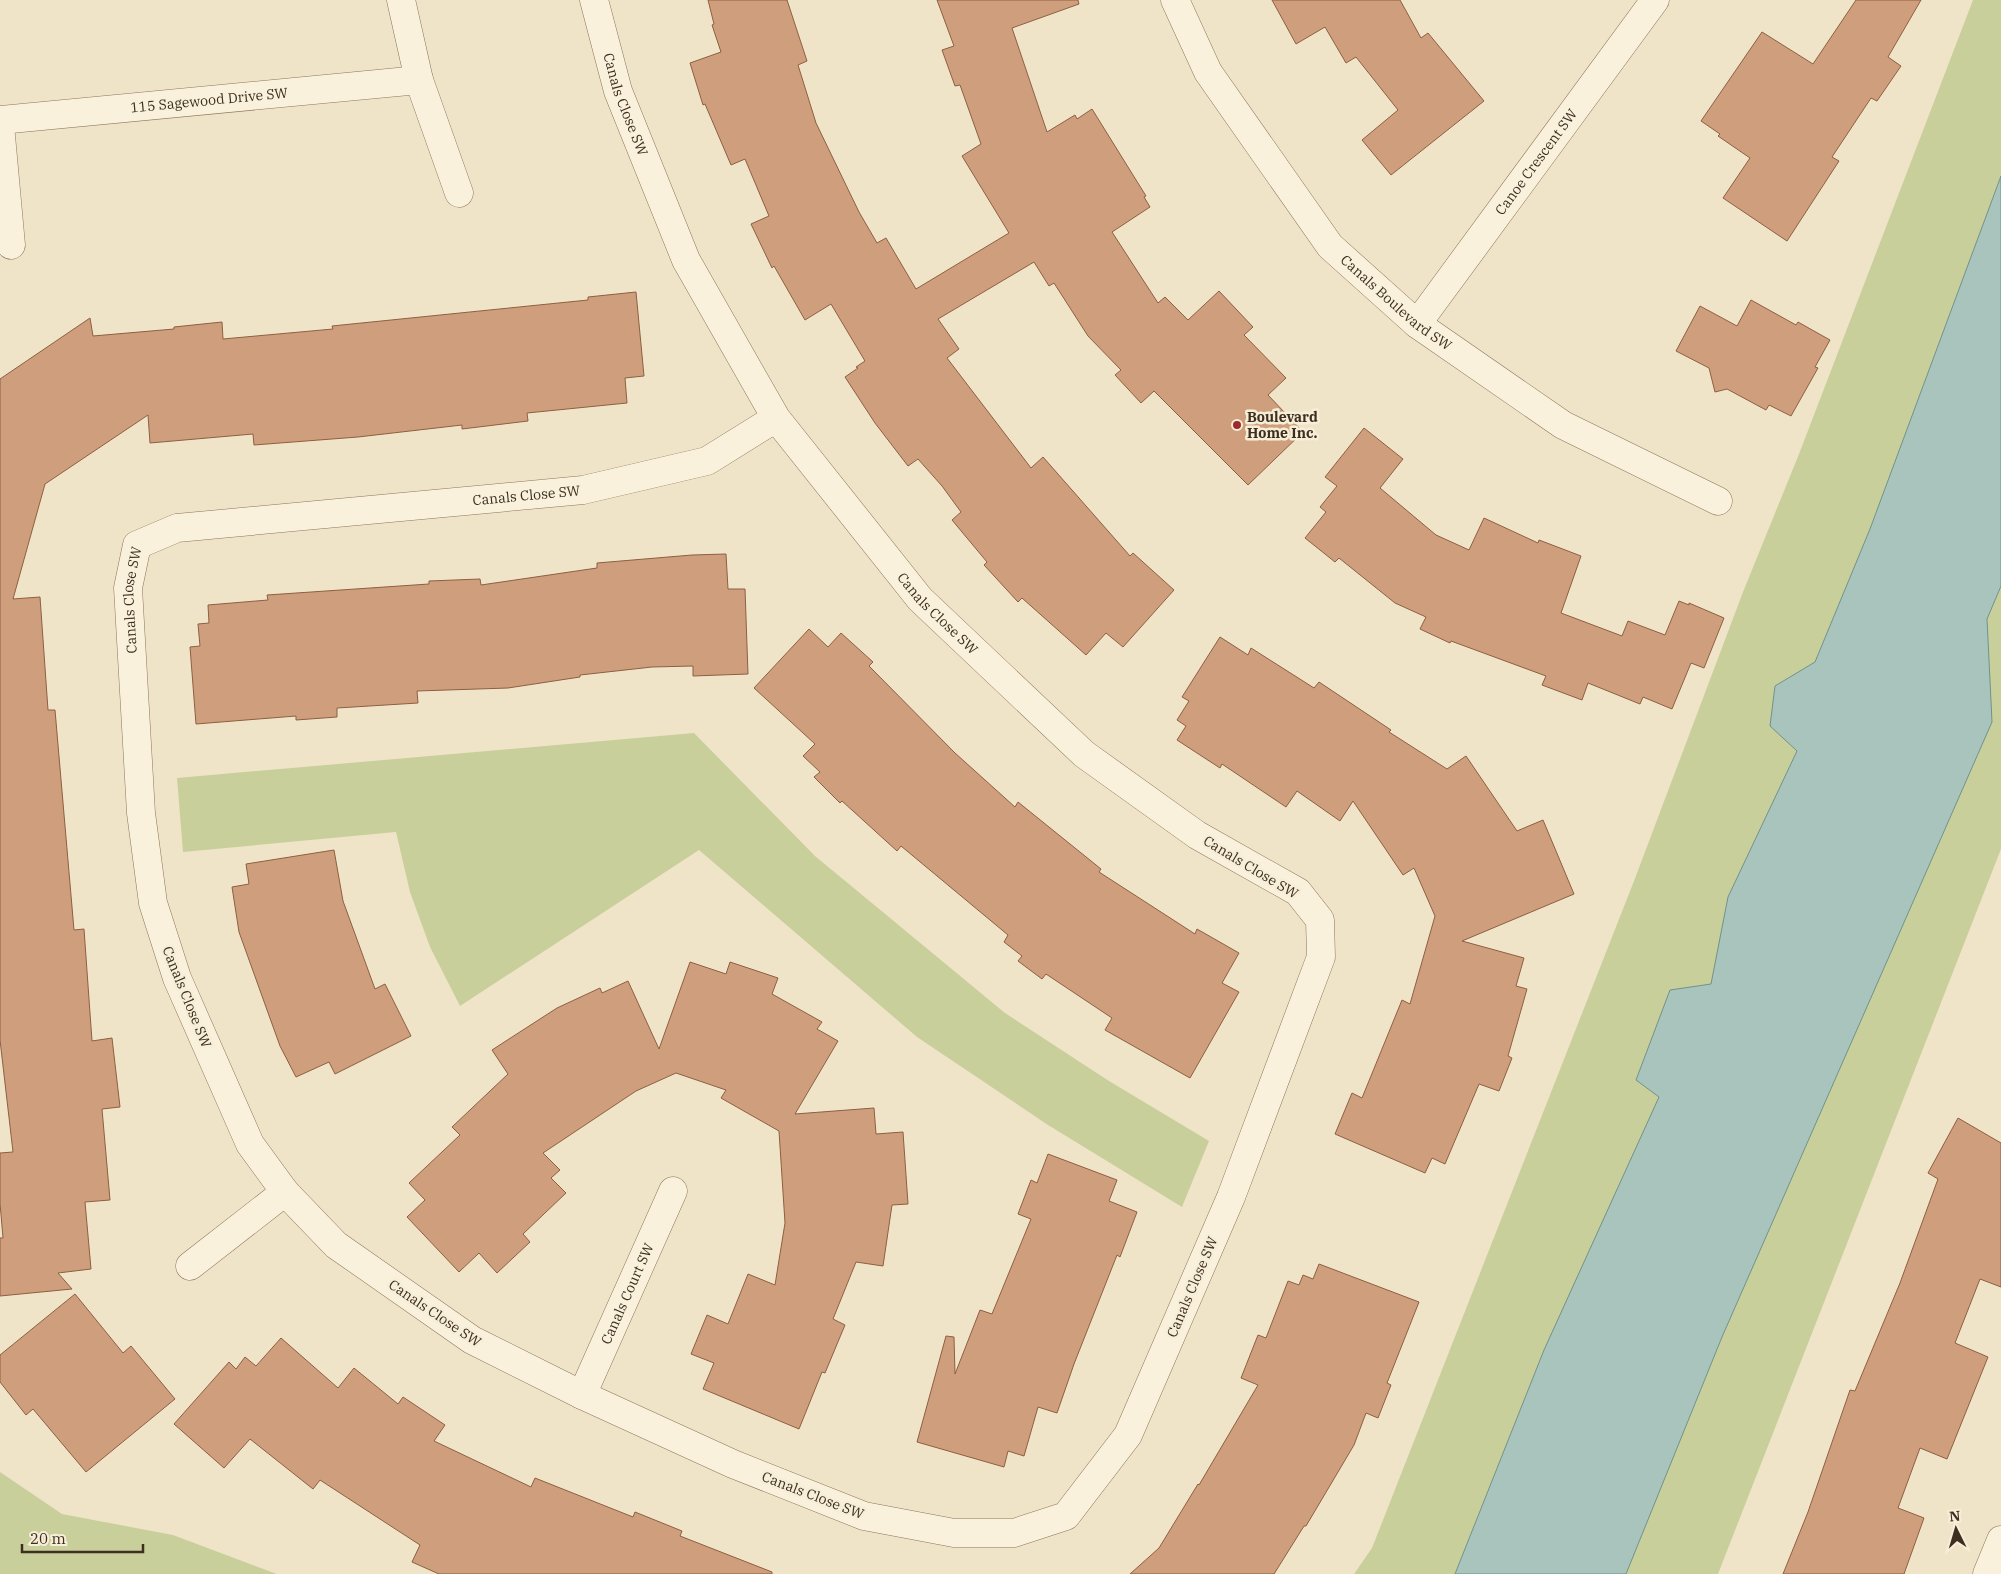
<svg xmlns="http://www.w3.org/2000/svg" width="2001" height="1574" viewBox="0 0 2001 1574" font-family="'IBM Plex Serif',serif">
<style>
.green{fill:#c9cf9b}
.water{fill:#a9c4bc;stroke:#6f938a}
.building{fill:#cf9f7d;stroke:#8d5f41}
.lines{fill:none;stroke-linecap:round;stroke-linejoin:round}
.street-casing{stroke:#8d765c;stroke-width:29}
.street{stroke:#faf1dc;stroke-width:28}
.poi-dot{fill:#9e2a2b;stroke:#f7eed8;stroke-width:2}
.labels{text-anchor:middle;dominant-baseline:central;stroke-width:5;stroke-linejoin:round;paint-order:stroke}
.street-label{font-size:14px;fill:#3d2e20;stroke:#f7eed8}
.poi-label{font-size:14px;font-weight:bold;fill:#3d2e20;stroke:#f7eed8;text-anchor:start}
</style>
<rect width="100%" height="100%" fill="#f0e4c8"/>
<!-- green -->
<path class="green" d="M 1973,0 L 2001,0 L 2001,849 L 1718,1574 L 1354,1574 L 1372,1548 L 1634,881 L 1743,592 L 1799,454 Z
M 694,733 L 815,856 L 1005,1013 L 1109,1081 L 1209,1141 L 1182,1207 L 1048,1125 L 917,1037 L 699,850 L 460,1006 L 430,947 L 410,892 L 396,832 L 183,852 L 177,778 Z
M 0,1472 L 62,1514 L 173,1535 L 277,1574 L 0,1574 Z"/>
<!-- water -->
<path class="water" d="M 2001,176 L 2001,586 L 1987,619 L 1992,722 L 1722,1337 L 1626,1574 L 1455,1574 L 1544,1350 L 1659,1097 L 1636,1080 L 1670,990 L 1711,984 L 1728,897 L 1797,751 L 1770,726 L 1775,686 L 1815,662 L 1870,529 Z"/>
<!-- building -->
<path class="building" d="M 708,0 L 787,0 L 807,61 L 798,65 L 816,123 L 859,212 L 877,243 L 886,238 L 916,289 L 1009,233 L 962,156 L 981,144 L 960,85 L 955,86 L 942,50 L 954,46 L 937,0 L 1078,0 L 1079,4 L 1012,28 L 1047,132 L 1075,115 L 1077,119 L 1092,109 L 1146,196 L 1144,197 L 1150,207 L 1112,232 L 1158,303 L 1165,297 L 1188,320 L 1219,291 L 1253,327 L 1244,335 L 1286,378 L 1268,395 L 1303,432 L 1248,485 L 1154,391 L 1141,403 L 1115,375 L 1121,370 L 1088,336 L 1054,283 L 1049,286 L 1034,262 L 938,319 L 959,349 L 947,358 L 1031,468 L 1043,457 L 1130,556 L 1133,553 L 1174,590 L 1123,647 L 1106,633 L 1086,655 L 1022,598 L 1018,602 L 984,565 L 987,562 L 952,520 L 961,512 L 942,486 L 918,459 L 908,466 L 875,423 L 845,377 L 858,368 L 856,367 L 865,361 L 831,304 L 805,320 L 774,266 L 772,268 L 751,224 L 769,216 L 745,159 L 731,165 L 705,104 L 703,105 L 690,63 L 721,52 L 712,25 L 714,24 Z
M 1272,0 L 1400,0 L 1421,38 L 1428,33 L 1484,101 L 1391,175 L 1362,140 L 1398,110 L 1356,57 L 1346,63 L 1325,27 L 1296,44 Z
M 1856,0 L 1921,0 L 1888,57 L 1901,66 L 1877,101 L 1871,98 L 1832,157 L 1839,161 L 1787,241 L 1723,198 L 1750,158 L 1718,136 L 1720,134 L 1701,121 L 1762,32 L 1813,64 Z
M 636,292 L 644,376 L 625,378 L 627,403 L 527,413 L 528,421 L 462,429 L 462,425 L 358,437 L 254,445 L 253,434 L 150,443 L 148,415 L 45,484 L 13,599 L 40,597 L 48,710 L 55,710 L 74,930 L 84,929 L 92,1041 L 112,1038 L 120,1107 L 102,1109 L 110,1200 L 85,1202 L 91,1269 L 58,1273 L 72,1289 L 0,1296 L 0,1238 L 3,1238 L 0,1203 L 0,1153 L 13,1152 L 0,1040 L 0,379 L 90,318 L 93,336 L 174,329 L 174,327 L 222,322 L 223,339 L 333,329 L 332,326 L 588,300 L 588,297 Z
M 1751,300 L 1796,325 L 1798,322 L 1830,340 L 1815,367 L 1818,368 L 1791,416 L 1769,405 L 1766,410 L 1727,389 L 1715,392 L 1709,368 L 1676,351 L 1700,306 L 1737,326 Z
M 1364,428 L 1403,459 L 1380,488 L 1436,535 L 1469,550 L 1484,518 L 1538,543 L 1539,540 L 1581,556 L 1561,613 L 1622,636 L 1628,621 L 1665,635 L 1679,601 L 1689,605 L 1689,603 L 1724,618 L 1704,668 L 1691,663 L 1672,709 L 1643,697 L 1640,704 L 1588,683 L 1582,700 L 1542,685 L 1546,676 L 1451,641 L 1450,643 L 1420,629 L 1426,617 L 1395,603 L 1339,558 L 1335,562 L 1305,538 L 1326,512 L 1320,507 L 1337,486 L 1325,477 Z
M 726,554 L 728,589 L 745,589 L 748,674 L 693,676 L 693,666 L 652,667 L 580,675 L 580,677 L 508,688 L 417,691 L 418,703 L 337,708 L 337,717 L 296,720 L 296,716 L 196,724 L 190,647 L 200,646 L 198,624 L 209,623 L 208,605 L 268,600 L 267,595 L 429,584 L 429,581 L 480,579 L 481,585 L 597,568 L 597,563 L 692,555 Z
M 809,629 L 828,647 L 841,633 L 873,662 L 869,666 L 955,753 L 1015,807 L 1018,802 L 1101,869 L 1099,872 L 1195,934 L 1197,929 L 1239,953 L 1222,983 L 1239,992 L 1190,1078 L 1105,1030 L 1112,1018 L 1046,974 L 1042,979 L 1018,961 L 1022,956 L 1004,942 L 1008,935 L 901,846 L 897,851 L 842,801 L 840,803 L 814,777 L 820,772 L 803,756 L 815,744 L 754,688 Z
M 1220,637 L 1248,655 L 1251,648 L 1314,688 L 1319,682 L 1391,730 L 1389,732 L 1447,769 L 1466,756 L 1517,831 L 1543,820 L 1574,894 L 1462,941 L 1524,958 L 1516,986 L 1527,989 L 1508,1056 L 1512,1058 L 1499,1091 L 1479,1084 L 1445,1164 L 1432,1158 L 1425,1173 L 1335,1134 L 1352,1093 L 1362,1098 L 1402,1000 L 1410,1004 L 1435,916 L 1414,868 L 1403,875 L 1353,801 L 1340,821 L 1297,791 L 1286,807 L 1222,764 L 1220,768 L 1177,740 L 1186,726 L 1177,720 L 1189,701 L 1182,697 Z
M 334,850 L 343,901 L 375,989 L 385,984 L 411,1036 L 335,1074 L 329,1062 L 296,1077 L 280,1046 L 239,932 L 232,887 L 249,884 L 246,864 Z
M 690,962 L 726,974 L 730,962 L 778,978 L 772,994 L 822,1022 L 817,1029 L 838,1041 L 795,1114 L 874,1108 L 876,1134 L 903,1132 L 908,1204 L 892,1205 L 883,1266 L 856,1262 L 833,1319 L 845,1325 L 825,1373 L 822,1372 L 799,1429 L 703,1389 L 714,1363 L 691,1354 L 707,1315 L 728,1324 L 748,1274 L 775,1285 L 785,1223 L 779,1131 L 721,1098 L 726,1090 L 676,1073 L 636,1091 L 543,1153 L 560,1170 L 551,1178 L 566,1193 L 523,1234 L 530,1242 L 497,1273 L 479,1253 L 459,1272 L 407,1217 L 425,1200 L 409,1183 L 460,1135 L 452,1127 L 508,1074 L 492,1050 L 557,1008 L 600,988 L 602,993 L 628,981 L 659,1049 Z
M 1958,1118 L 2001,1143 L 2001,1287 L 1980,1279 L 1955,1343 L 1988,1357 L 1947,1459 L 1920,1448 L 1898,1508 L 1924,1518 L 1904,1574 L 1783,1574 L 1808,1512 L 1850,1390 L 1855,1391 L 1900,1283 L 1938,1179 L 1928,1173 Z
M 1048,1154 L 1117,1180 L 1109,1201 L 1137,1212 L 1120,1257 L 1117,1255 L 1074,1364 L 1057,1413 L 1038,1407 L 1024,1456 L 1008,1451 L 1004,1467 L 917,1442 L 946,1336 L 954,1337 L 955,1374 L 980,1310 L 992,1314 L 1031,1219 L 1018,1214 L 1031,1180 L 1037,1183 Z
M 1319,1264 L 1419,1302 L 1387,1383 L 1391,1385 L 1378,1418 L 1366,1413 L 1354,1445 L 1306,1526 L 1304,1526 L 1274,1574 L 1130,1574 L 1159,1548 L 1198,1484 L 1199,1485 L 1258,1385 L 1241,1378 L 1258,1335 L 1266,1338 L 1288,1281 L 1299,1285 L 1303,1275 L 1313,1279 Z
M 75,1294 L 123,1353 L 131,1346 L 175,1399 L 86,1472 L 33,1409 L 26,1415 L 0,1382 L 0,1355 Z
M 281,1338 L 338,1388 L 354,1368 L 398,1404 L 403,1397 L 445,1425 L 434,1441 L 531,1487 L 535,1478 L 633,1517 L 635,1512 L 682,1531 L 680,1536 L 772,1572 L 772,1574 L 439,1574 L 412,1562 L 420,1545 L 320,1480 L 313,1489 L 250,1439 L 224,1468 L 174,1424 L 229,1362 L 236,1369 L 245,1357 L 256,1366 Z"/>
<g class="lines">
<!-- street casing -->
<g class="street-casing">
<g id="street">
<path d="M 401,0 L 419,80 L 459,193"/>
<path id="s1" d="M 594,0 L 618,91 L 686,260 L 776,418 L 920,599 L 1084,754 L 1197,835 L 1298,892 L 1320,920 L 1321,957 L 1231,1197 L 1128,1435 L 1066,1516 L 1014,1533 L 954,1533 L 864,1516 L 733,1464 L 582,1395 L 472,1340 L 336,1245 L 285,1192 L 250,1144 L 177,978 L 153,903 L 141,813 L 128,588 L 137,545 L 177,528 L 583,490 L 707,461 L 776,418"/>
<path id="s2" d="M 1175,0 L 1208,72 L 1330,246 L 1417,324 L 1563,425 L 1718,501"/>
<path id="s3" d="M 0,120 L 419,80"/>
<path d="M 0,125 L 11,245"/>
<path id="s4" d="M 1417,324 L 1655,0"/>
<path d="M 190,1266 L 285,1192"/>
<path id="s5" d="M 582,1395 L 673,1191"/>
<path d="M 1987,1574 L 2001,1540"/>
</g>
</g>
<!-- street -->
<use href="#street" class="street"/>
</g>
<!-- markers -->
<circle class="poi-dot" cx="1237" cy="425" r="5"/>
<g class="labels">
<!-- street labels -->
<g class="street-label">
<text stroke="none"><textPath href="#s3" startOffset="210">115 Sagewood Drive SW</textPath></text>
<text stroke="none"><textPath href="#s1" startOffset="109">Canals Close SW</textPath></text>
<text stroke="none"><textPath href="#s4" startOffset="201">Canoe Crescent SW</textPath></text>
<text stroke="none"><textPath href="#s2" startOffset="379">Canals Boulevard SW</textPath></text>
<text stroke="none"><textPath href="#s1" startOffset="3810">Canals Close SW</textPath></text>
<text stroke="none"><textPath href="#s1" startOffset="3360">Canals Close SW</textPath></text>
<text stroke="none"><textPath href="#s1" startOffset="712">Canals Close SW</textPath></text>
<text transform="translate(1251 867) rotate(31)">Canals Close SW</text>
<text transform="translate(187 997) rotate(68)">Canals Close SW</text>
<text transform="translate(1192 1287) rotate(-67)">Canals Close SW</text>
<text stroke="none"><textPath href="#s5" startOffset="111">Canals Court SW</textPath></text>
<text transform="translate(435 1313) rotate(34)">Canals Close SW</text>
<text transform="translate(813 1495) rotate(21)">Canals Close SW</text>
</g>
<!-- poi labels -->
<g class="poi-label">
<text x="1247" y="417">Boulevard<tspan x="1247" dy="16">Home Inc.</tspan></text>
</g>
</g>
<!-- north arrow -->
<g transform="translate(1956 1529) rotate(355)" stroke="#f7eed8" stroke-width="4" paint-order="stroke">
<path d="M0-4L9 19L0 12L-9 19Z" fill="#3d2e20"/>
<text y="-8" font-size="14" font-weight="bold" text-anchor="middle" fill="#3d2e20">N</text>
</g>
<!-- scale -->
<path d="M22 1544v8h121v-8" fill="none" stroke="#3d2e20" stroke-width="2.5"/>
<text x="30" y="1544" font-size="15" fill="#3d2e20" stroke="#f7eed8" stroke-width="4" paint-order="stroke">20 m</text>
</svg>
